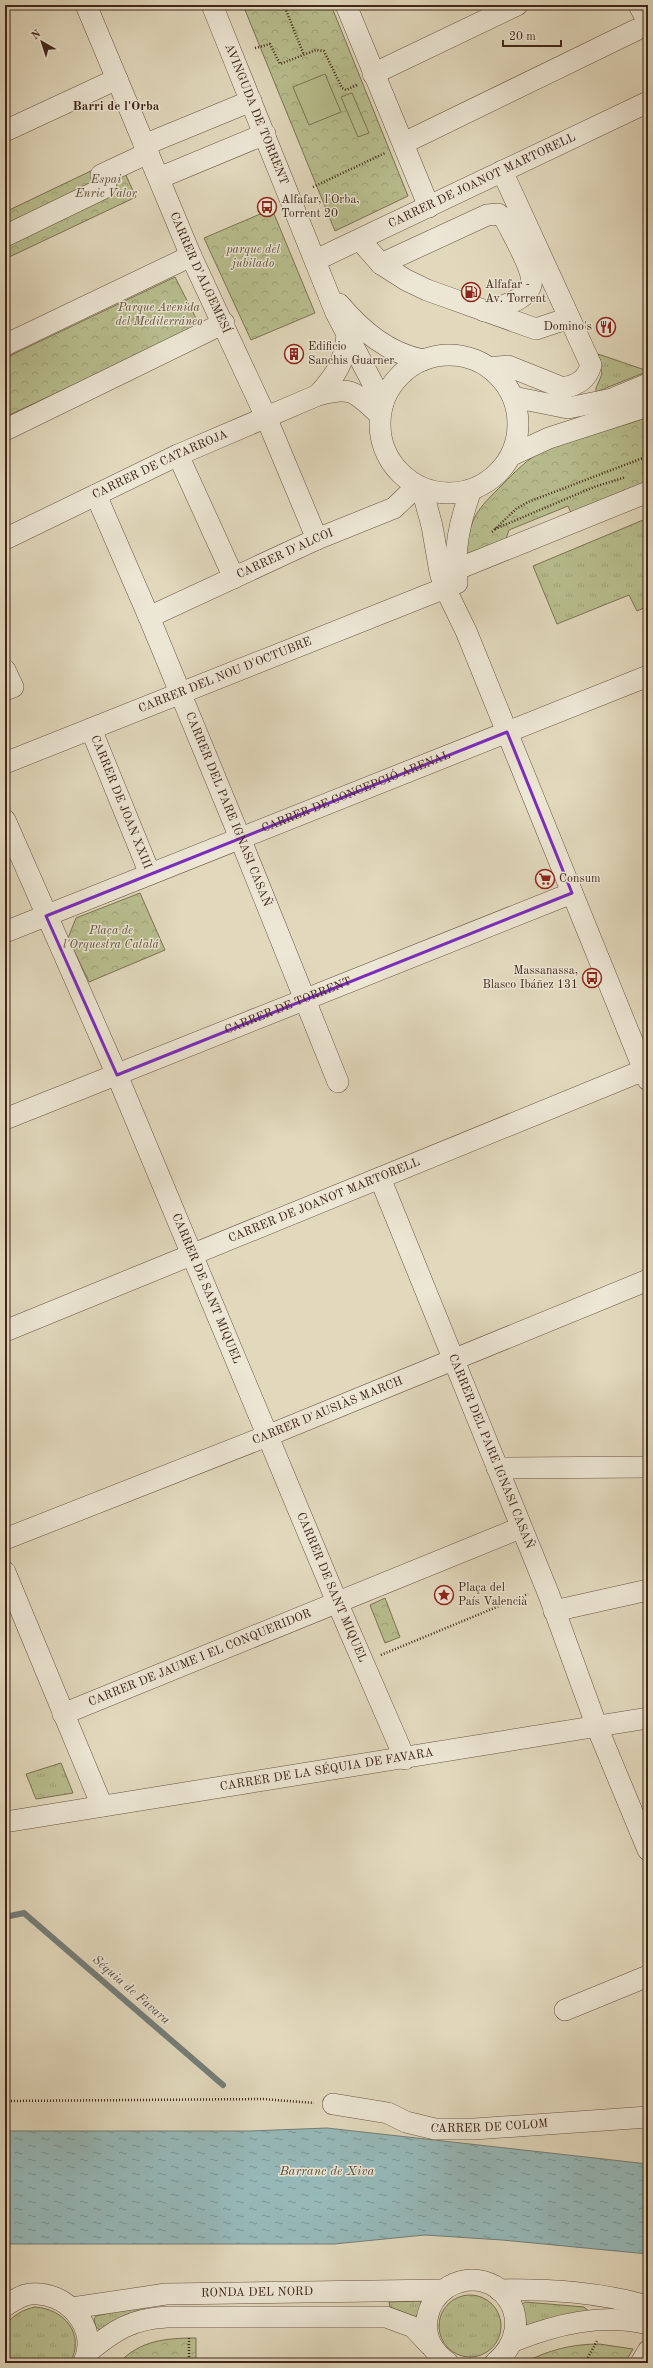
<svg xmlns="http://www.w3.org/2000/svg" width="653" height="2368" viewBox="0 0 653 2368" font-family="'Old Standard TT',serif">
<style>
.grass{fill:url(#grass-tufts);stroke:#7d7254}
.park{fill:url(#park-crowns);stroke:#7d7254}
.garden{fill:#b8be8e;stroke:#7d7254}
.water{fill:url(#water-ripples);stroke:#747e7a}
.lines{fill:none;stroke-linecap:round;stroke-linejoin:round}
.stream{stroke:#747e7a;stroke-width:6}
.minor-casing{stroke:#6a5344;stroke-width:22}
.path{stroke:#42261b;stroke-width:2.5;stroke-dasharray:1 2;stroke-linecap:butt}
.minor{stroke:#ece6d4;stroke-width:21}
.marked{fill:none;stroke:#7b2cbf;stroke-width:3;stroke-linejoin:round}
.labels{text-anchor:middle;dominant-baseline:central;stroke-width:3;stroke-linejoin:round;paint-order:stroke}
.street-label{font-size:12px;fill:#42261b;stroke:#ece6d4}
.park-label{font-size:12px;font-style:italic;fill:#604c38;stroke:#ece6d4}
.poi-label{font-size:12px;fill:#42261b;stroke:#ece6d4;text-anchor:start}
.neighbourhood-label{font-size:13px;font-weight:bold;fill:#42261b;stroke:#ece6d4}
.water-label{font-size:13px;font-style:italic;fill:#574b42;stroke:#ece6d4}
</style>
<defs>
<pattern id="grass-tufts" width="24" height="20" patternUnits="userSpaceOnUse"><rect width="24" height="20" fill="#b8be8e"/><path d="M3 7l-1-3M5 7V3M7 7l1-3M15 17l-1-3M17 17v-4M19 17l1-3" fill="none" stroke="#9fa37a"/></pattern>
<pattern id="park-crowns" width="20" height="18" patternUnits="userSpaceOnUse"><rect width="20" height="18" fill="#b8be8e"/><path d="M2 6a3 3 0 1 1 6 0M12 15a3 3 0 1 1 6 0" fill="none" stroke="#9fa37a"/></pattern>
<pattern id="water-ripples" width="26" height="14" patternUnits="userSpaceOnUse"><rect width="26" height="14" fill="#96b9b9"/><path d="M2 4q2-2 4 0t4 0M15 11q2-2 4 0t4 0" fill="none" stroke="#7c9696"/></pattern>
</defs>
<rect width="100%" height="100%" fill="#e2d9bd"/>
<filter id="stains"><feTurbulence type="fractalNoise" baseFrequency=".005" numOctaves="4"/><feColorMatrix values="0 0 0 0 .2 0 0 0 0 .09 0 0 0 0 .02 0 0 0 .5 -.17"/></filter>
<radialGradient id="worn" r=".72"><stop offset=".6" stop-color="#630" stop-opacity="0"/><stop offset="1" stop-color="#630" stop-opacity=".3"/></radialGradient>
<!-- grass -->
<path class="grass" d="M 598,354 L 645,370 L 646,372 L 596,392 L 596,388 L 602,374 Z
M 648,518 L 648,606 L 637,611 L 629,595 L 557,624 L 533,566 Z
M 61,1763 L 73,1793 L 36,1799 L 26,1774 Z
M439 2326a31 31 0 1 1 62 0a31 31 0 1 1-62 0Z
M 419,2301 L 423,2303 L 416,2317 L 390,2307 L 389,2302 Z
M 525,2302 L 584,2307 L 590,2312 L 527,2327 L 521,2305 Z
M 144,2305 L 145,2311 L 101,2331 L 96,2327 L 94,2319 L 96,2316 Z
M 35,2307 C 64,2309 86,2334 70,2363 L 5,2363 L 5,2325 C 14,2315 22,2310 35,2307 Z"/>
<!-- park -->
<path class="park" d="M 243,5 L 331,5 L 408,196 L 335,231 Z
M 118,158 L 136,197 L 5,259 L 5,212 Z
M 272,209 L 315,313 L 251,340 L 204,238 Z
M 175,277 L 200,326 L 5,417 L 5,358 Z
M 648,417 L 648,483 L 571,513 L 568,506 L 509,530 L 506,539 L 466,554 C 470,516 477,510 503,484 C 515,472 527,459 543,451 C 575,435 614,430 648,417 Z
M 140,893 L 165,950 L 89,982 L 68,938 L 76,918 Z
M 385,1598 L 400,1637 L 385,1643 L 370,1605 Z
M 196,2338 L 196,2363 L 119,2363 C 140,2340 167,2338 196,2338 Z
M 599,2344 L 633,2349 L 625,2363 L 524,2363 C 548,2350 572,2344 599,2344 Z"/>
<!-- garden -->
<path class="garden" d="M 325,74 L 341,112 L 309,125 L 293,87 Z
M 352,93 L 369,133 L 358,137 L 341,97 Z"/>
<!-- water -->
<path class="water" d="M 327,2128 L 648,2164 L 648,2254 L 502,2240 L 425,2235 L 334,2244 L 5,2244 L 5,2131 L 250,2131 Z"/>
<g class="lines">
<!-- stream -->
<path class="stream" d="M 5,1917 L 24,1913 L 223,2085"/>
<!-- minor casing -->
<g class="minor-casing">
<g id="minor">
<path id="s1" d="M 86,5 L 191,256 L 266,417 L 317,539"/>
<path id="s2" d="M 212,5 L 336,313 L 383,403"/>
<path d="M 346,5 L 429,207"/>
<path d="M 639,5 L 648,22"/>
<path d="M 373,74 L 517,5"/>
<path d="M 5,131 L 117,79"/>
<path d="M 408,141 L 636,30"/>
<path d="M 144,145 L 251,101"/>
<path d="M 159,178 L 265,134"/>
<path d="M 5,236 L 106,187 L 101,175 L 148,153"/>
<path d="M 360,240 L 381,264 L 406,280 L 427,290 L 536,329 L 569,318"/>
<path id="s3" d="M 316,260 L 648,102"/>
<path d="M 381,264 L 487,215 L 498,214 L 505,219 C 511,232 535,271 531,285 C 527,300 498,308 484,311"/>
<path d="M 339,304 C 362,331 388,353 423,360"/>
<path d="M 5,345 L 191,256"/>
<circle cx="449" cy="424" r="69"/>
<path d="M 490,368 L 508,366 L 563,388 C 577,385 587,380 591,365 L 502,171"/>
<path d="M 318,395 C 336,375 344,363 347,336"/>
<path d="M 513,397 L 568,408 L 612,399 L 648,384"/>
<path d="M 5,430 L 224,323"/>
<path d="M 178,455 L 234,578"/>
<path d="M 512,455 L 549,438 L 648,406"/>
<path d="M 422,489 L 432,526 L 440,572 L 445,588 L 466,631 L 648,1080"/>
<path id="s4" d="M 96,495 L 149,617 L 240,838 L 338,1082"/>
<path id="s5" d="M 5,539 L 178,455 L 318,395 C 353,386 355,392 380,415"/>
<path d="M 455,570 L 648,492"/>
<path d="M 457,583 C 453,550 460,521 471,490"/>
<path id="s6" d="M 149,617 L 317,539 L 394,508 L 417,486"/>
<path d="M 5,670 L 13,687 L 5,690"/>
<path id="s7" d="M 91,729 L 150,874"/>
<path id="s8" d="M 5,763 L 445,588"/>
<path id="s9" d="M 5,820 L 117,1075 L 337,1602 L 405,1759"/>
<path id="s10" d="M 5,932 L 648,676"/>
<path id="s11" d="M 5,1119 L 572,893"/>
<path id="s12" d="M 380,1178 L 549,1595 L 597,1727 L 648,1850"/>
<path id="s13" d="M 5,1331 L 644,1070"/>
<path d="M 497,1468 L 648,1467"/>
<path id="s14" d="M 5,1539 L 267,1436 L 648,1280"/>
<path d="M 5,1572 L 102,1806"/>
<path d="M 554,1611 L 648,1590"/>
<path id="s15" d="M 63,1714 L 520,1528"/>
<path id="s16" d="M 5,1822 L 648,1718"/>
<path d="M 565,2010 L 648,1976"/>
<path id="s17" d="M 333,2104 L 388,2113 L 406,2122 L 435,2129 L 474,2129 L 648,2117"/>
<path d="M 499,2290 C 551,2289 598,2292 648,2306"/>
<path d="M 5,2306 C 13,2301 21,2295 30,2294 C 66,2290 100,2328 84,2362"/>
<path id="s18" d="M 72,2308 L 166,2294 L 443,2290"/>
<path d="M 514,2341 C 557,2324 602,2313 648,2324"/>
<path d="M 88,2352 C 115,2330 131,2319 167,2317 L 386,2317 L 413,2327 L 430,2345"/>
<path d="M 448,2363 C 432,2351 425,2339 427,2319 C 429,2306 437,2294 448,2287 C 498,2259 543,2323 495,2363"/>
<path d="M 641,2363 L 648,2351"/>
</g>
</g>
<!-- path -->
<path class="path" d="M 284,5 L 304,55
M 255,48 L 270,44 L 280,64 L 316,50 L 324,51 L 342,88 L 346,90 L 357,85
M 313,187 L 385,153
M 495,529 L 594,487 L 626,477
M 492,532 L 516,509 L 528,502 L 648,456
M 381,1655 L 528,1594
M 5,2101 L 263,2099 L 314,2103
M 189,2338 L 189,2363
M 585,2363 L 597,2341"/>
<!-- minor -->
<use href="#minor" class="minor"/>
</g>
<!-- marked area -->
<path class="marked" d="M 507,732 L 572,893 L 117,1075 L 46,916 Z"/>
<!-- icons -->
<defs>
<g id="bus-ring" transform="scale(1)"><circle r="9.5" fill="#ece6d4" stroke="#8f2418" stroke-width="1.5"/><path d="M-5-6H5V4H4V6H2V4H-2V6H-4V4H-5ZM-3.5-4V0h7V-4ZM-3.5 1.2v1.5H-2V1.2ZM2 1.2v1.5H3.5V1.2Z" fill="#8f2418"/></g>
<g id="fuel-ring" transform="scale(1)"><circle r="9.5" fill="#ece6d4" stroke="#8f2418" stroke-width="1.5"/><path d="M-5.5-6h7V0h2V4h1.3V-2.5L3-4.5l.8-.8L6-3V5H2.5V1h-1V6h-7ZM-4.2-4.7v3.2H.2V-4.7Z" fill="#8f2418"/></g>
<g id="restaurant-ring" transform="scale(1)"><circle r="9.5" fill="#ece6d4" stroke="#8f2418" stroke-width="1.5"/><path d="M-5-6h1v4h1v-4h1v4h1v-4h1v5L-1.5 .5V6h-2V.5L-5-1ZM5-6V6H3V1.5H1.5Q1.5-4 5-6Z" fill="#8f2418"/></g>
<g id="building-ring" transform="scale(1)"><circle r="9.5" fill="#ece6d4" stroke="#8f2418" stroke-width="1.5"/><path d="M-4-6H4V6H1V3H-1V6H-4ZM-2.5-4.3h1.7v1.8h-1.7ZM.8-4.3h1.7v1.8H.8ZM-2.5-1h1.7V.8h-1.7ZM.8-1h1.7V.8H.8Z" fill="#8f2418"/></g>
<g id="supermarket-ring" transform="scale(1)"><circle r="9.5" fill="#ece6d4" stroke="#8f2418" stroke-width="1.5"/><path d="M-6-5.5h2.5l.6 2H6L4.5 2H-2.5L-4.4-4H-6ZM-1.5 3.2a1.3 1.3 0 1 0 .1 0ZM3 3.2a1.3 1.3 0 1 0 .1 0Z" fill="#8f2418"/></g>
<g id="sight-ring" transform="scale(1)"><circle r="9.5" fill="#ece6d4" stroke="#8f2418" stroke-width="1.5"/><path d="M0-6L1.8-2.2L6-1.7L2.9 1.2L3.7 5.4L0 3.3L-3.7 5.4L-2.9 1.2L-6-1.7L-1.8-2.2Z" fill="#8f2418"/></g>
</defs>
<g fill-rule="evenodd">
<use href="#bus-ring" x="267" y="207"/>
<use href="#fuel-ring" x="471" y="292"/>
<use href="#restaurant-ring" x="606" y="327"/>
<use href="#building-ring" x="294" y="354"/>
<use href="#supermarket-ring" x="545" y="879"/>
<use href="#bus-ring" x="592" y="978"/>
<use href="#sight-ring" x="444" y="1595"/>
</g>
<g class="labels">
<!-- street labels -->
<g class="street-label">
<text stroke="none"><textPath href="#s2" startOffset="118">AVINGUDA DE TORRENT</textPath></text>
<text stroke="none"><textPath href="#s3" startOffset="184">CARRER DE JOANOT MARTORELL</textPath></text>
<text stroke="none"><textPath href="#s1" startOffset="291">CARRER D’ALGEMESÍ</textPath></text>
<text stroke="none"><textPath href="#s5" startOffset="172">CARRER DE CATARROJA</textPath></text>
<text stroke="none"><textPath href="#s6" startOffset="150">CARRER D'ALCOI</textPath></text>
<text stroke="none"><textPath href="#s8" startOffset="237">CARRER DEL NOU D'OCTUBRE</textPath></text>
<text stroke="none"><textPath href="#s10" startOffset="378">CARRER DE CONCEPCIÓ ARENAL</textPath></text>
<text stroke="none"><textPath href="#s7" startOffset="79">CARRER DE JOAN XXIII</textPath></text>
<text stroke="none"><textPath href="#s4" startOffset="341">CARRER DEL PARE IGNASI CASAÑ</textPath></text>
<text stroke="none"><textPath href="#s11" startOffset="305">CARRER DE TORRENT</textPath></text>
<text stroke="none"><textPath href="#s13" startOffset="345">CARRER DE JOANOT MARTORELL</textPath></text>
<text stroke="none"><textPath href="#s9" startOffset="510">CARRER DE SANT MIQUEL</textPath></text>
<text stroke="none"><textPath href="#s14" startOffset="347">CARRER D'AUSIÀS MARCH</textPath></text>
<text stroke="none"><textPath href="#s12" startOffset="295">CARRER DEL PARE IGNASI CASAÑ</textPath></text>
<text stroke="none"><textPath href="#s9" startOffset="834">CARRER DE SANT MIQUEL</textPath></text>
<text stroke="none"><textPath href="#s15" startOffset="148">CARRER DE JAUME I EL CONQUERIDOR</textPath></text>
<text stroke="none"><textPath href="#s16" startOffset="326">CARRER DE LA SÉQUIA DE FAVARA</textPath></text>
<text stroke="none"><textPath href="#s17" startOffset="160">CARRER DE COLOM</textPath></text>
<text stroke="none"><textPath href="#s18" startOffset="186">RONDA DEL NORD</textPath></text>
</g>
<!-- park labels -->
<g class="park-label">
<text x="106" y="180">Espai<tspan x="106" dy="14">Enric Valor</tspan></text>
<text x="253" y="250">parque del<tspan x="253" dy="14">jubilado</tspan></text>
<text x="159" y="308">Parque Avenida<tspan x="159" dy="14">del Mediterráneo</tspan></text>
<text x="111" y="931">Plaça de<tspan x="111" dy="14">l'Orquestra Catalá</tspan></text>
</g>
<!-- poi labels -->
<g class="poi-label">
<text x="281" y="200">Alfafar, l'Orba,<tspan x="281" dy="14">Torrent 20</tspan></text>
<text x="485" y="285">Alfafar -<tspan x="485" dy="14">Av. Torrent</tspan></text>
<text x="592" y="327" text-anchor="end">Domino's</text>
<text x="308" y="347">Edificio<tspan x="308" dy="14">Sanchis Guarner</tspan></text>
<text x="559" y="879">Consum</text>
<text x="578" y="971" text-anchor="end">Massanassa,<tspan x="578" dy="14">Blasco Ibáñez 131</tspan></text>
<text x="458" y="1588">Plaça del<tspan x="458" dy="14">País Valencià</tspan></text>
</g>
<!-- neighbourhood labels -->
<g class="neighbourhood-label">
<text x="116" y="106">Barri de l'Orba</text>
</g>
<!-- water labels -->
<g class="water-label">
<text transform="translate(131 1990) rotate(41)">Séquia de Favara</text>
<text x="327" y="2171">Barranc de Xiva</text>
</g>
</g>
<!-- margin -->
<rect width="653" height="2368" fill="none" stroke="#e2d9bd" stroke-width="20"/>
<rect x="6" y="6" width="641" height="2356" fill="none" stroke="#42261b" stroke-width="2"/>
<rect x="10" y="10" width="633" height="2348" fill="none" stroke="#42261b"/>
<!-- north arrow -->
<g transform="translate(42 42) rotate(321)" stroke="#ece6d4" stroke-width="3" paint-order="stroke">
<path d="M0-3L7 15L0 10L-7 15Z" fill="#42261b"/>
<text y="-6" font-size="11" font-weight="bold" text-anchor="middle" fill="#42261b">N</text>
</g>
<!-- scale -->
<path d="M503 40v6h58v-6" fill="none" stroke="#42261b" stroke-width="2"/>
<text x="509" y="40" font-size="12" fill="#42261b" stroke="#ece6d4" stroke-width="3" paint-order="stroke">20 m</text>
<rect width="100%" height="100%" filter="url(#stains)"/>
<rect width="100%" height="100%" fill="url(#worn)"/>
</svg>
